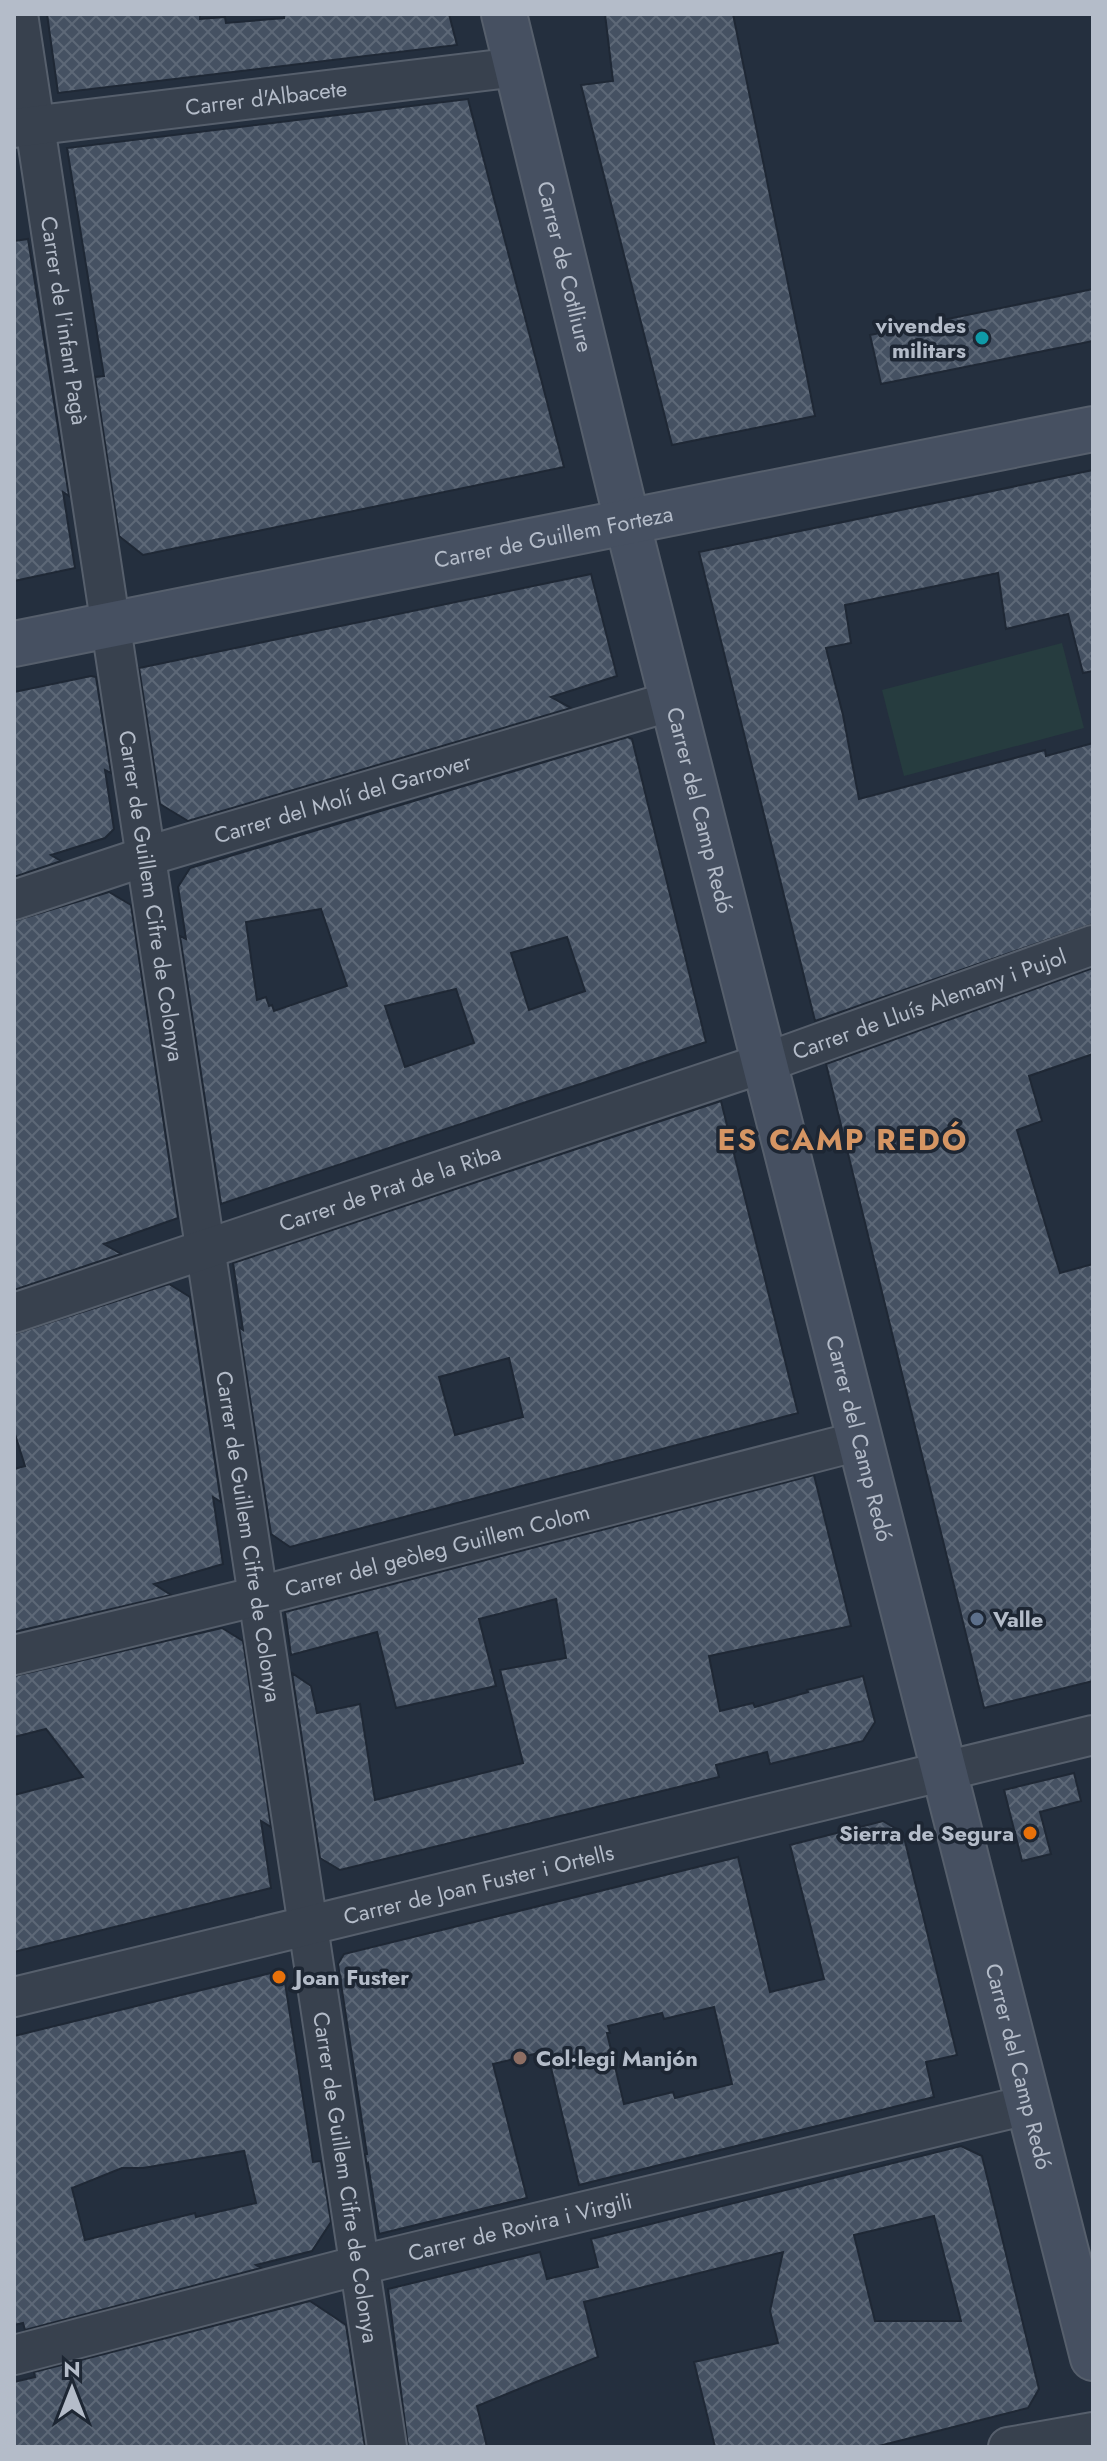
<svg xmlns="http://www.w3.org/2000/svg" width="1107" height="2461" viewBox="0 0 1107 2461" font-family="Jost,sans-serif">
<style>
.grass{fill:#263c3f}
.building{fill:url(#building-cross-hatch);stroke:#1f2835;stroke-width:2;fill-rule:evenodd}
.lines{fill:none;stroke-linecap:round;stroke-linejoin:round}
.street-casing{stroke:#565f6c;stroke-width:42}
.secondary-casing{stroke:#565f6c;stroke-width:48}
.street{stroke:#38414e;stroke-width:38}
.secondary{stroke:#465061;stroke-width:44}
.culture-dot{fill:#0f9aa8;stroke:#1d2633;stroke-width:3}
.service-dot{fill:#5c6f8a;stroke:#1d2633;stroke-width:3}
.food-dot{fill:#e8710a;stroke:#1d2633;stroke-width:3}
.education-dot{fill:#8d6e63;stroke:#1d2633;stroke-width:3}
.labels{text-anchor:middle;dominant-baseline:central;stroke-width:7;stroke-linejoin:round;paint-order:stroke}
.street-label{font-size:22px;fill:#b4bcc9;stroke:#1d2633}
.poi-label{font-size:22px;font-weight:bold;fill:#b4bcc9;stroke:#1d2633;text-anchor:start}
.district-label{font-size:30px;font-weight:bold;letter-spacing:2px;fill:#d59563;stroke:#1d2633}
</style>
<defs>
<pattern id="building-cross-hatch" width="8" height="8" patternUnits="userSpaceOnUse" patternTransform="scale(2)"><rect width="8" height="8" fill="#455162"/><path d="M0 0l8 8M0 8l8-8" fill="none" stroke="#5d6877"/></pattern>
</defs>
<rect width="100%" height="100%" fill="#242f3e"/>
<!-- grass -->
<path class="grass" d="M 1062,643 L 1084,728 L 904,776 L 882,690 Z"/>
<!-- building -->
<path class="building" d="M 47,14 L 200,14 L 200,19 L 225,17 L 226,23 L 284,18 L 284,14 L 449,14 L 457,45 L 58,93 Z
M 605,14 L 733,14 L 815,416 L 672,445 L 581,85 L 613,81 Z
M 468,99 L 564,467 L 143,555 L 119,536 L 95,377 L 104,376 L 67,148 Z
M 28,239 L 69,496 L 63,492 L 75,568 L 14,581 L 14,241 Z
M 1093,289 L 1093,341 L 881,384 L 870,335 Z
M 1093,470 L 1093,671 L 1083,673 L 1068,614 L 1006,629 L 998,573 L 845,605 L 851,643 L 826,648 L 843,715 L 859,799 L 1045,750 L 1046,756 L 1093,743 L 1093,924 L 815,1021 L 699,552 Z
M 591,574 L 617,676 L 551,697 L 571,708 L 188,821 L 160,804 L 139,668 Z
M 91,676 L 96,677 L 111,773 L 105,770 L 114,829 L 105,838 L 51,855 L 61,861 L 14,877 L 14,692 Z
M 628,737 L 632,739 L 706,1042 L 221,1204 L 180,936 L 186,939 L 178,887 L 190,868 ZM 321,909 L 347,986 L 274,1011 L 272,1005 L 269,1006 L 266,997 L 257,1000 L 246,922 ZM 567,937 L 585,991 L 529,1010 L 511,953 ZM 456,989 L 474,1043 L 405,1067 L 385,1006 Z
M 109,892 L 131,905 L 178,1218 L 104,1244 L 121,1254 L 14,1290 L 14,921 Z
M 1093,968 L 1093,1054 L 1029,1076 L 1042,1121 L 1017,1130 L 1060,1273 L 1093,1264 L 1093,1681 L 984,1708 L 826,1064 Z
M 721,1101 L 798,1413 L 290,1547 L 271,1534 L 239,1327 L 243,1330 L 233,1263 ZM 509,1358 L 523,1417 L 455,1435 L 439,1377 Z
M 169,1284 L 190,1297 L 221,1502 L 213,1497 L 223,1564 L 154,1584 L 171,1595 L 14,1632 L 14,1469 L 25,1466 L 14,1431 L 14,1334 Z
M 814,1475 L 851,1626 L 709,1656 L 720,1711 L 753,1703 L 755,1707 L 808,1692 L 807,1690 L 863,1676 L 875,1722 L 863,1741 L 770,1764 L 767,1752 L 716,1765 L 719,1777 L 340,1870 L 320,1858 L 292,1673 L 311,1686 L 317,1713 L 360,1704 L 375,1800 L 523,1763 L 500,1670 L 566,1658 L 556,1599 L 479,1619 L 496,1686 L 396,1708 L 377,1632 L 291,1655 L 285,1612 Z
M 222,1628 L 243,1641 L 271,1827 L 261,1821 L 271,1888 L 14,1952 L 14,1795 L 83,1777 L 46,1729 L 14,1737 L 14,1676 Z
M 1074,1773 L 1081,1801 L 1040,1812 L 1051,1854 L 1022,1861 L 1004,1790 Z
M 883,1821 L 903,1833 L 957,2055 L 926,2062 L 934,2097 L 579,2185 L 547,2051 L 493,2064 L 527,2198 L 379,2234 L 368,2164 L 367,2166 L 365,2154 L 367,2154 L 338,1964 L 344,1954 L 738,1857 L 770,1992 L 824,1979 L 790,1845 ZM 714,2007 L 732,2084 L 675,2098 L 673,2092 L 624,2104 L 607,2033 L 610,2033 L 608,2026 L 662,2013 L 664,2019 Z
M 283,1970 L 313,2162 L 321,2161 L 331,2222 L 312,2251 L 256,2265 L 261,2268 L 25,2330 L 23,2323 L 14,2325 L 14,2036 ZM 244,2151 L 256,2203 L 196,2217 L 195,2213 L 85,2240 L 72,2188 L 122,2168 L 143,2168 Z
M 961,2146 L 982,2156 L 1039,2389 L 1028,2408 L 875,2447 L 715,2447 L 694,2362 L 778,2343 L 770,2311 L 783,2252 L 584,2302 L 598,2357 L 477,2406 L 487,2447 L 408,2447 L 388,2289 L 540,2252 L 547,2279 L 598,2267 L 591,2239 ZM 934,2216 L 961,2321 L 875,2321 L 854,2235 Z
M 310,2301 L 346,2325 L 365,2447 L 14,2447 L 14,2382 L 35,2377 L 34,2372 Z"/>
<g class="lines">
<!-- street casing -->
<g class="street-casing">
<g id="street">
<path id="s1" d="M 18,14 L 387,2447"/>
<path id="s2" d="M 14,128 L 518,67"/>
<path id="s3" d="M 14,900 L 147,856 L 672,701"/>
<path id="s4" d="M 14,1313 L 764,1063 L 1093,945"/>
<path id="s5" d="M 14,1655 L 259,1596 L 859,1441"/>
<path id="s6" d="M 14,1997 L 1093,1735"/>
<path id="s7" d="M 14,2355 L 360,2265 L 1027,2105"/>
<path d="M 1008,2447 L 1093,2432"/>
</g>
</g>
<!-- secondary casing -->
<g class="secondary-casing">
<g id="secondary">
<path id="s8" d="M 504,14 L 632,541 L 1093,2358"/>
<path id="s9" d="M 14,644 L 1093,429"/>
</g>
</g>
<!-- street -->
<use href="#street" class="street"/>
<!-- secondary -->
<use href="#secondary" class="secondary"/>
</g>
<!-- markers -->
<circle class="culture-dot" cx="982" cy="338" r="8"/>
<circle class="service-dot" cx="977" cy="1619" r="8"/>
<g class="food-dot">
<circle cx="1030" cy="1833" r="8"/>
<circle cx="279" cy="1977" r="8"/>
</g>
<circle class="education-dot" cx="520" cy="2058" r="8"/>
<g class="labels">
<!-- street labels -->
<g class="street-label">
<text stroke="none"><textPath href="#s2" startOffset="254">Carrer d'Albacete</textPath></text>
<text stroke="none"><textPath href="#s8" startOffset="260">Carrer de Cotlliure</textPath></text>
<text stroke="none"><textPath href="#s1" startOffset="310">Carrer de l'infant Pagà</textPath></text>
<text stroke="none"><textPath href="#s9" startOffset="550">Carrer de Guillem Forteza</textPath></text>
<text stroke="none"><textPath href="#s3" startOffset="344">Carrer del Molí del Garrover</textPath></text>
<text stroke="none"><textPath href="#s8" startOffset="820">Carrer del Camp Redó</textPath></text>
<text stroke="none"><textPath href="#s1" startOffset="892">Carrer de Guillem Cifre de Colonya</textPath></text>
<text stroke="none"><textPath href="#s4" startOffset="966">Carrer de Lluís Alemany i Pujol</textPath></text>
<text stroke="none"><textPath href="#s4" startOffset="396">Carrer de Prat de la Riba</textPath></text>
<text stroke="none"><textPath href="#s8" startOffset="1468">Carrer del Camp Redó</textPath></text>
<text stroke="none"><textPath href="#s1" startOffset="1540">Carrer de Guillem Cifre de Colonya</textPath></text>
<text stroke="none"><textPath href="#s5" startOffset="436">Carrer del geòleg Guillem Colom</textPath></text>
<text stroke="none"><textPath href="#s6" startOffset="478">Carrer de Joan Fuster i Ortells</textPath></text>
<text stroke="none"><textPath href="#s8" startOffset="2116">Carrer del Camp Redó</textPath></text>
<text stroke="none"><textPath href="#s1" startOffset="2188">Carrer de Guillem Cifre de Colonya</textPath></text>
<text stroke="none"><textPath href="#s7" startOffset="522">Carrer de Rovira i Virgili</textPath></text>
</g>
<!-- poi labels -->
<g class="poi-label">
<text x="966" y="325" text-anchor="end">vivendes<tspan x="966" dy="25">militars</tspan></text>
<text x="993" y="1619">Valle</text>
<text x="1014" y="1833" text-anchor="end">Sierra de Segura</text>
<text x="295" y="1977">Joan Fuster</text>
<text x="536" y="2058">Col·legi Manjón</text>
</g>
<!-- district labels -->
<g class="district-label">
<text x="843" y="1139">ES CAMP REDÓ</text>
</g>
</g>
<!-- border -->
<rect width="1107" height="2461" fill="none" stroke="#b4bcc9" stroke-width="32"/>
<!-- north arrow -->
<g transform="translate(72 2389)" stroke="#1d2633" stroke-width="6" paint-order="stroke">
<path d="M0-6L14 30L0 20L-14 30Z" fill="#b4bcc9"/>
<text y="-12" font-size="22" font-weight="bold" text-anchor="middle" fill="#b4bcc9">N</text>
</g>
</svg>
